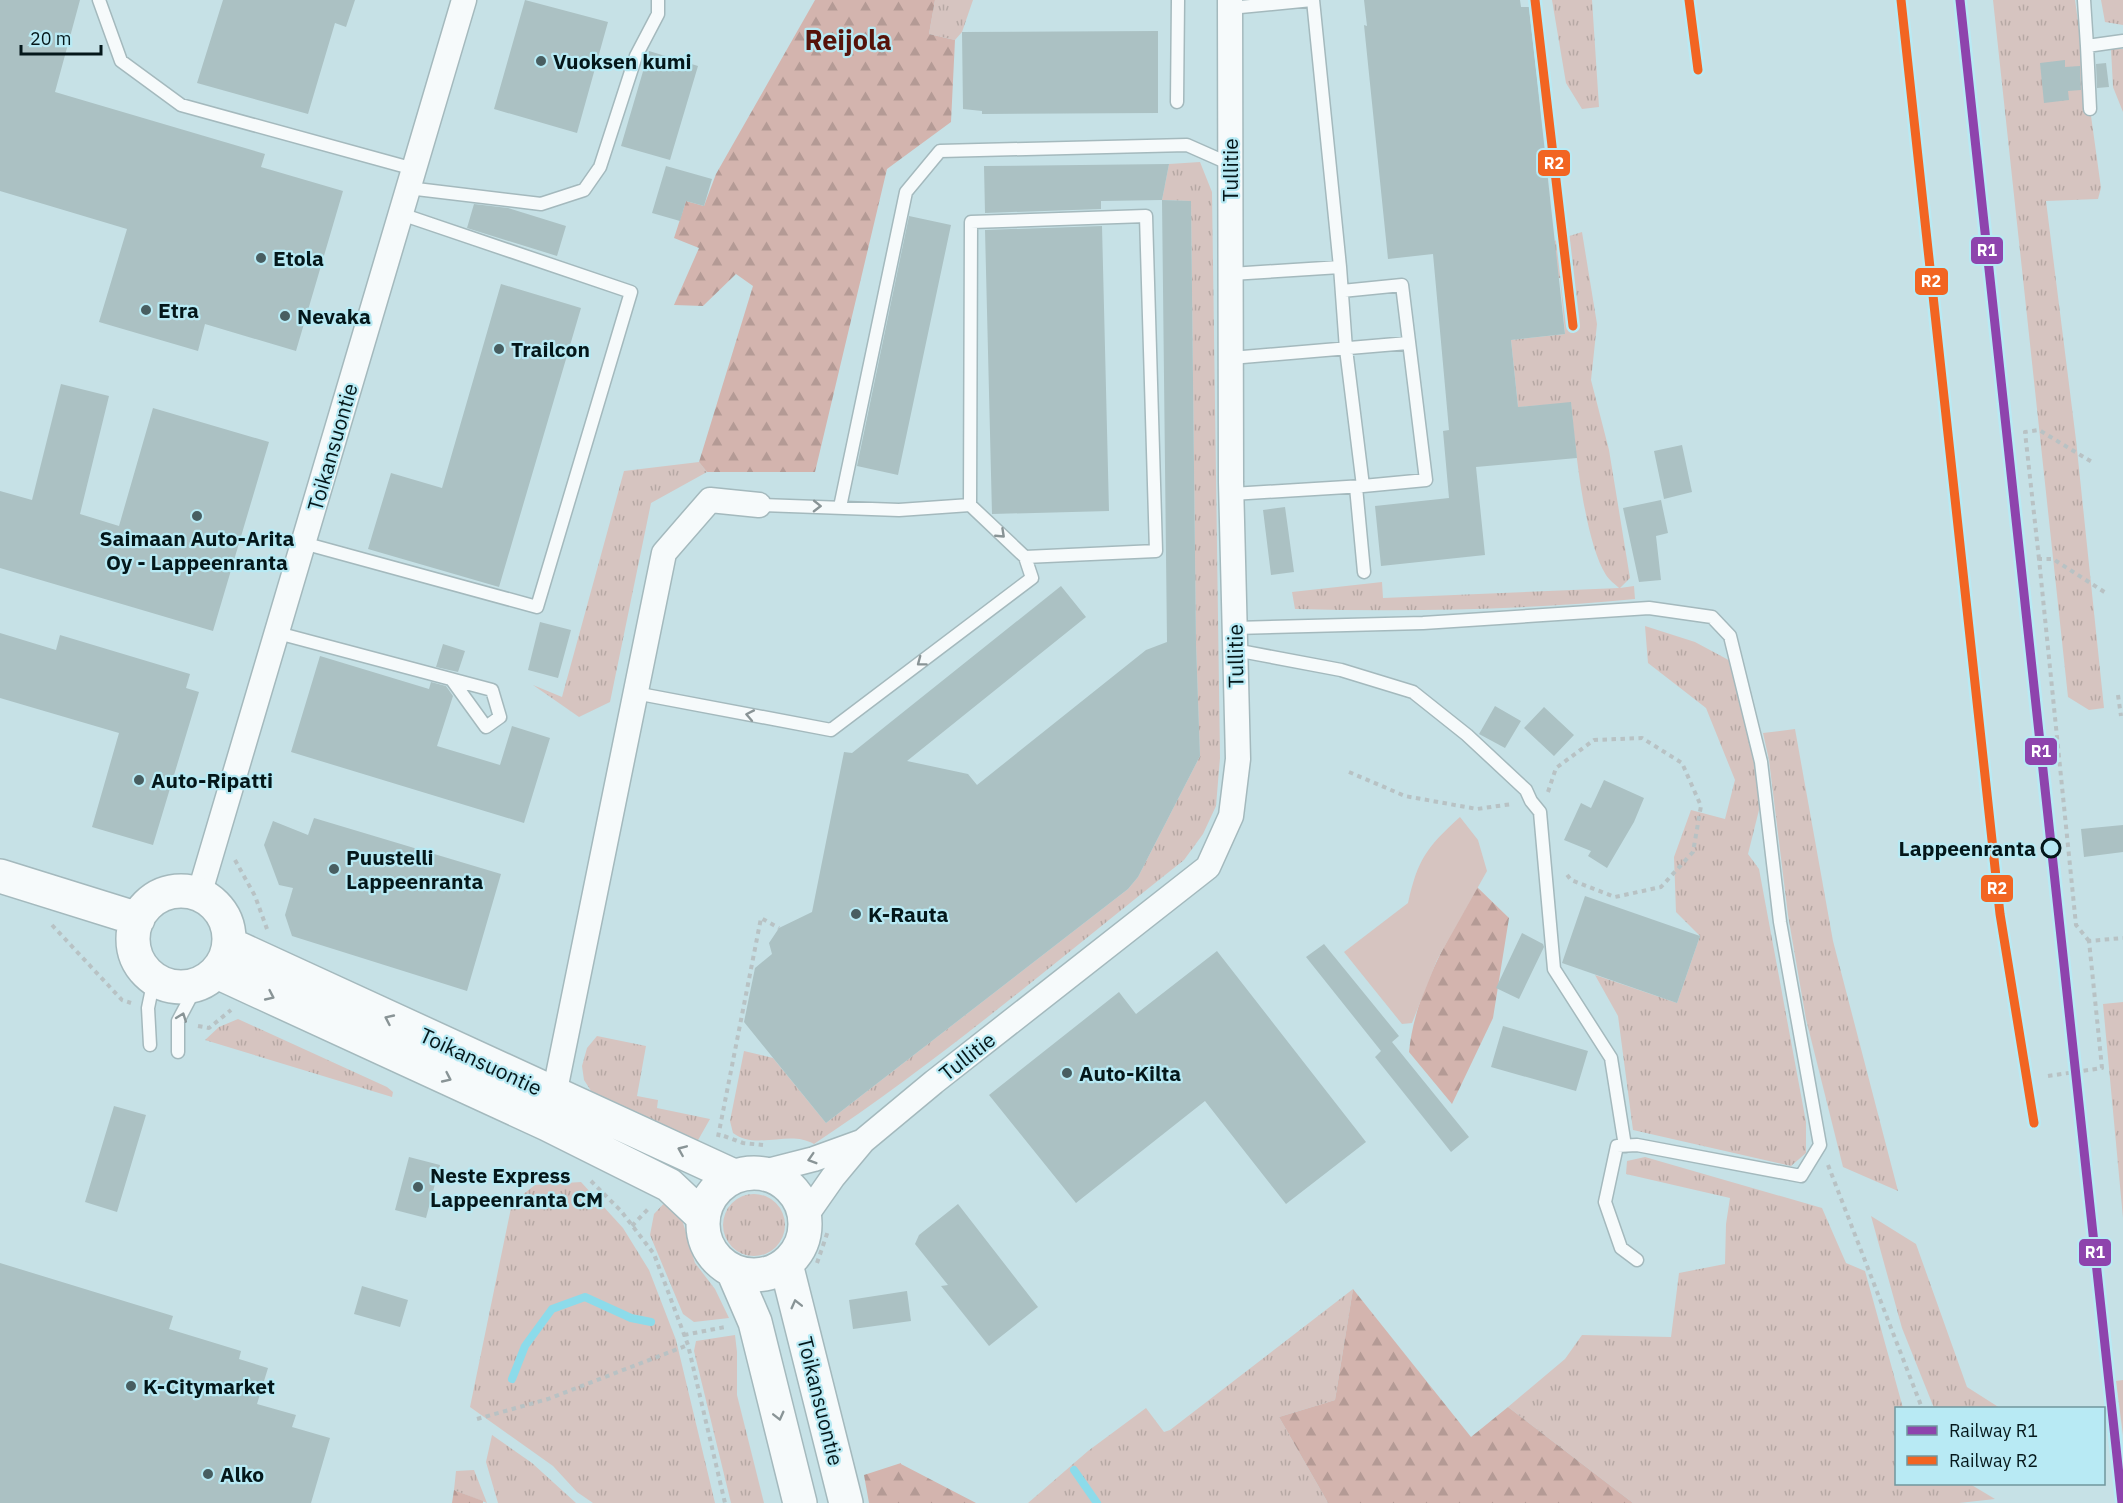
<svg xmlns="http://www.w3.org/2000/svg" width="2123" height="1503" viewBox="0 0 2123 1503" font-family="'IBM Plex Sans',sans-serif">
<style>
.grass{fill:url(#grass-tufts)}
.forest{fill:url(#forest-firs)}
.garden{fill:#d6c4c0}
.lines{fill:none;stroke-linecap:round;stroke-linejoin:round}
.stream{stroke:#8cdbea;stroke-width:8}
.building{fill:#abc1c3}
.service-casing{stroke:#a4b9bd;stroke-width:15}
.minor-casing{stroke:#a4b9bd;stroke-width:27}
.secondary-casing{stroke:#a4b9bd;stroke-width:36}
.path{stroke:#b8c2c4;stroke-width:4;stroke-dasharray:4.5 4.5;stroke-linecap:butt}
.service{stroke:#f6fafb;stroke-width:12}
.minor{stroke:#f6fafb;stroke-width:24}
.secondary{stroke:#f6fafb;stroke-width:33}
.rail-1-casing{stroke:#b8eaf4;stroke-width:14}
.rail-2-casing{stroke:#b8eaf4;stroke-width:14}
.rail-1{stroke:#8e44ad;stroke-width:9}
.rail-2{stroke:#f26522;stroke-width:9}
.oneway{stroke:#899496}
.poi-dot{fill:#485e61;stroke:#b8eaf4;stroke-width:2}
.stop-dot{fill:#b8eaf4;stroke:#04171a;stroke-width:3}
.labels{text-anchor:middle;dominant-baseline:central;stroke-width:4.5;stroke-linejoin:round;paint-order:stroke}
.poi-label{font-size:21px;font-weight:bold;fill:#04171a;stroke:#b8eaf4;text-anchor:start}
.street-label{font-size:21px;fill:#04171a;stroke:#b8eaf4}
.stop-label{font-size:21px;font-weight:bold;fill:#04171a;stroke:#b8eaf4;text-anchor:end}
.district-label{font-size:27px;font-weight:bold;fill:#56130a;stroke:#b8eaf4}
.line-badge{stroke:#b8eaf4;stroke-width:2}
.badge-label{font-size:16px;text-anchor:middle;font-weight:bold;fill:#fff}
</style>
<defs>
<pattern id="grass-tufts" width="24" height="20" patternUnits="userSpaceOnUse" patternTransform="scale(1.5)"><rect width="24" height="20" fill="#d6c4c0"/><path d="M3 7l-1-3M5 7V3M7 7l1-3M15 17l-1-3M17 17v-4M19 17l1-3" fill="none" stroke="#b6a8a4"/></pattern>
<pattern id="forest-firs" width="22" height="20" patternUnits="userSpaceOnUse" patternTransform="scale(1.5)"><rect width="22" height="20" fill="#d3b4ae"/><path d="M5 1l3.5 6h-7zM16 11l3.5 6h-7z" fill="#b49a95"/></pattern>
</defs>
<rect width="100%" height="100%" fill="#c6e1e6"/>
<!-- grass -->
<path class="grass" d="M 935,0 L 973,0 L 962,32 L 955,40 L 929,34 Z
M 1552,0 L 1592,0 L 1599,107 L 1582,109 L 1566,83 Z
M 1993,0 L 2075,0 L 2101,188 L 2098,199 L 2046,201 L 2076,440 L 2104,708 L 2089,710 L 2068,697 Z
M 2101,0 L 2123,0 L 2123,25 L 2105,22 Z
M 2111,49 L 2123,49 L 2123,112 L 2113,87 Z
M 1200,162 L 1212,192 L 1220,758 L 1216,806 L 1203,834 L 1184,860 C 1062,956 944,1058 814,1144 C 789,1129 757,1151 733,1133 L 730,1121 L 744,1051 L 773,1058 L 826,1123 L 1128,889 L 1138,877 L 1200,756 L 1196,644 L 1191,201 L 1162,200 L 1169,164 Z
M 1582,232 L 1597,324 L 1591,380 L 1609,450 L 1630,578 L 1620,588 L 1634,586 L 1635,599 C 1522,610 1409,612 1295,609 L 1292,592 L 1382,582 L 1383,598 L 1619,588 C 1615,584 1609,580 1606,575 C 1584,540 1575,445 1571,403 L 1518,407 L 1511,340 L 1565,334 L 1560,278 L 1505,283 L 1554,241 Z
M 699,462 L 707,472 L 651,503 L 610,702 L 579,717 L 533,685 L 562,697 L 624,471 Z
M 1645,626 L 1695,642 L 1736,664 L 1764,790 L 1748,854 L 1759,869 L 1806,1122 L 1806,1153 L 1791,1166 L 1633,1130 L 1618,1016 L 1595,975 L 1677,1003 L 1700,936 L 1676,912 L 1674,857 L 1691,810 L 1725,819 L 1735,780 L 1706,708 L 1648,663 Z
M 1795,729 L 1833,941 L 1898,1191 L 1843,1167 L 1806,1019 L 1788,915 L 1769,760 L 1763,733 Z
M 2123,1002 L 2123,1218 L 2103,1004 Z
M 238,1019 L 387,1087 L 393,1092 L 392,1097 L 205,1040 L 219,1027 Z
M 597,1036 L 646,1046 L 637,1096 L 658,1100 L 657,1108 L 710,1119 L 697,1142 L 595,1097 L 584,1080 L 582,1066 L 587,1048 Z
M 1645,1157 L 1822,1208 L 1846,1263 L 1865,1271 L 1903,1408 L 1896,1408 L 1896,1484 L 1970,1484 L 1995,1499 L 1959,1503 L 1633,1503 L 1508,1407 L 1565,1359 L 1582,1335 L 1671,1337 L 1679,1273 L 1725,1264 L 1726,1224 L 1730,1198 L 1626,1174 L 1627,1161 Z
M 581,1182 L 623,1228 L 649,1270 L 676,1340 L 715,1503 L 593,1503 L 577,1492 L 553,1466 L 470,1407 L 512,1203 L 535,1185 Z
M723 1225a31 31 0 1 1 62 0a31 31 0 1 1-62 0Z
M 670,1197 L 681,1216 L 695,1263 L 715,1289 L 729,1318 L 694,1322 L 683,1314 L 650,1235 L 654,1214 Z
M 1871,1216 L 1916,1244 L 1967,1387 L 2000,1408 L 1934,1408 L 1902,1328 Z
M 1353,1289 L 1335,1400 L 1279,1417 L 1328,1503 L 1028,1503 L 1088,1451 L 1146,1408 L 1164,1432 L 1170,1430 Z
M 735,1335 L 737,1352 L 737,1395 L 764,1503 L 731,1503 L 694,1351 L 696,1341 Z
M 2123,1380 L 2123,1435 L 2116,1381 Z
M 492,1435 L 532,1463 L 576,1503 L 498,1503 L 486,1462 Z
M 474,1470 L 487,1503 L 454,1490 L 456,1471 Z"/>
<!-- forest -->
<path class="forest" d="M 815,0 L 935,0 L 929,34 L 955,40 L 951,122 L 887,169 L 815,472 L 707,472 L 699,462 L 753,286 L 736,274 L 703,306 L 674,305 L 699,248 L 674,238 L 686,201 L 704,206 L 716,174 Z
M 1477,887 L 1509,918 L 1493,1018 L 1452,1104 L 1409,1052 C 1415,992 1448,939 1477,887 Z
M 1353,1289 L 1471,1437 L 1508,1407 L 1633,1503 L 1328,1503 L 1279,1417 L 1335,1400 Z
M 901,1463 L 901,1464 L 976,1503 L 869,1503 L 864,1475 Z
M 454,1490 L 483,1501 L 483,1503 L 452,1503 Z"/>
<!-- garden -->
<path class="garden" d="M 1460,817 L 1478,840 L 1487,871 L 1437,960 L 1412,1023 L 1402,1024 L 1344,952 L 1408,903 C 1418,859 1426,848 1460,817 Z"/>
<g class="lines">
<!-- stream -->
<path class="stream" d="M 512,1379 L 525,1346 L 552,1309 L 585,1297 L 631,1318 L 651,1322
M 1074,1470 L 1097,1503"/>
</g>
<!-- building -->
<path class="building" d="M 0,0 L 80,0 L 55,92 L 265,154 L 261,167 L 343,191 L 296,351 L 205,324 L 198,351 L 99,322 L 127,229 L 0,191 Z
M 223,0 L 355,0 L 346,27 L 335,23 L 308,114 L 197,83 Z
M 525,0 L 608,22 L 577,133 L 494,109 Z
M 1364,0 L 1520,0 L 1521,7 L 1529,7 L 1565,334 L 1511,340 L 1518,407 L 1571,402 L 1577,458 L 1476,467 L 1485,555 L 1381,566 L 1375,506 L 1449,498 L 1443,431 L 1449,430 L 1433,254 L 1388,259 L 1364,25 L 1367,26 Z
M 1158,31 L 1158,113 L 982,114 L 982,111 L 963,109 L 962,32 Z
M 649,51 L 698,66 L 670,160 L 621,146 Z
M 2065,60 L 2065,67 L 2080,66 L 2081,90 L 2068,91 L 2069,100 L 2044,103 L 2040,63 Z
M 2106,63 L 2109,87 L 2097,88 L 2096,64 Z
M 1169,164 L 1162,200 L 1101,201 L 1101,209 L 985,213 L 984,166 Z
M 666,166 L 712,179 L 704,206 L 686,201 L 680,221 L 652,213 Z
M 1162,200 L 1191,201 L 1196,644 L 1200,756 L 1138,877 L 1128,889 L 826,1123 L 744,1022 L 755,968 L 772,954 L 769,943 L 779,928 L 812,912 L 844,752 L 852,753 L 1061,586 L 1086,617 L 907,761 L 968,774 L 977,785 L 1146,650 L 1167,642 Z
M 474,204 L 508,208 L 566,226 L 557,256 L 467,228 Z
M 909,216 L 951,225 L 898,475 L 857,466 Z
M 1102,226 L 1109,511 L 992,514 L 985,230 Z
M 501,284 L 581,308 L 499,587 L 368,549 L 391,473 L 442,488 Z
M 61,384 L 109,396 L 80,514 L 119,526 L 153,408 L 269,442 L 213,631 L 0,568 L 0,491 L 32,500 Z
M 1682,445 L 1692,492 L 1664,499 L 1654,451 Z
M 1661,500 L 1668,533 L 1656,536 L 1661,580 L 1639,582 L 1623,508 Z
M 1285,507 L 1294,572 L 1271,575 L 1263,510 Z
M 540,622 L 571,630 L 558,678 L 528,670 Z
M 0,633 L 56,650 L 60,635 L 190,674 L 186,688 L 199,692 L 153,845 L 92,827 L 119,733 L 0,698 Z
M 443,644 L 465,651 L 458,672 L 436,667 Z
M 320,656 L 429,689 L 431,682 L 446,686 L 453,696 L 437,746 L 500,765 L 512,726 L 550,738 L 524,823 L 291,752 Z
M 1495,706 L 1521,721 L 1505,748 L 1479,734 Z
M 1544,707 L 1574,735 L 1554,756 L 1524,728 Z
M 1604,780 L 1644,798 L 1634,822 L 1607,868 L 1588,856 L 1591,851 L 1564,840 L 1581,803 L 1591,808 Z
M 314,818 L 501,874 L 467,991 L 292,936 L 285,915 L 293,888 L 279,885 L 264,845 L 273,821 L 308,835 Z
M 2123,825 L 2123,852 L 2084,857 L 2081,829 Z
M 1585,896 L 1700,936 L 1677,1003 L 1562,963 Z
M 1522,933 L 1543,944 L 1544,947 L 1519,999 L 1496,988 Z
M 1324,944 L 1399,1036 L 1392,1042 L 1469,1137 L 1451,1152 L 1375,1057 L 1381,1051 L 1306,957 Z
M 1217,951 L 1366,1142 L 1286,1204 L 1205,1101 L 1076,1203 L 989,1095 L 1119,992 L 1136,1014 Z
M 1503,1026 L 1588,1051 L 1576,1091 L 1491,1067 Z
M 114,1106 L 146,1115 L 117,1212 L 85,1202 Z
M 409,1157 L 440,1165 L 426,1218 L 395,1210 Z
M 958,1204 L 1038,1307 L 989,1346 L 941,1286 L 948,1285 L 915,1244 L 919,1235 Z
M 0,1263 L 173,1316 L 169,1329 L 241,1351 L 239,1359 L 268,1368 L 257,1404 L 296,1415 L 292,1427 L 330,1438 L 311,1503 L 0,1503 Z
M 362,1286 L 408,1300 L 400,1327 L 354,1314 Z
M 907,1291 L 911,1321 L 853,1329 L 849,1300 Z"/>
<g class="lines">
<!-- service casing -->
<g class="service-casing">
<path id="service" d="M 99,0 L 121,61 L 181,105 L 414,169
M 1313,0 L 1340,267
M 2084,0 L 2087,46 L 2123,41
M 1230,8 L 1312,0
M 2087,46 L 2090,109
M 1177,102 L 1178,0
M 408,188 L 541,204 L 584,190 L 600,167 L 636,56 L 658,14 L 658,0
M 1231,274 L 1340,267 L 1346,349 L 1363,486 L 1232,494
M 1342,291 L 1402,285 L 1426,480 L 1363,486
M 1231,358 L 1408,343
M 1356,487 L 1364,572
M 970,505 L 971,222 L 1146,216 L 1156,551 L 1025,557
M 840,507 L 906,192 L 940,151 L 1187,145 L 1230,164
M 303,543 L 537,607 L 631,292 L 401,214
M 1235,628 L 1423,623 L 1649,608 L 1712,617 L 1730,636 L 1761,762 L 1780,922 L 1820,1145 L 1801,1176 L 1637,1145 L 1617,1146 L 1605,1202 L 1621,1248 L 1637,1260
M 277,633 L 289,636 L 492,690 L 500,717 L 486,727 L 452,680
M 1235,650 L 1341,670 L 1413,692 L 1467,735 L 1526,790 L 1531,801 L 1540,812 L 1554,969 L 1611,1058 L 1625,1146
M 635,693 L 831,730 L 1032,578 L 1025,557 L 970,505 L 899,510 L 759,505
M 150,1045 L 148,1008 L 154,979
M 178,1052 L 178,1021 L 197,985"/>
</g>
<!-- minor casing -->
<g class="minor-casing">
<path id="minor" d="M 199,895 L 464,0
M 554,1095 L 664,553 L 710,500 L 759,505
M 760,1173 L 814,1159 L 861,1142
M 805,1217 L 833,1177 L 863,1141 L 934,1082 L 1208,867 L 1231,816 L 1238,759 L 1231,482 L 1230,0"/>
</g>
<!-- secondary casing -->
<g class="secondary-casing">
<path id="secondary" d="M 0,876 L 138,919
M133 939a48 48 0 1 1 96 0a48 48 0 1 1-96 0Z
M 229,944 L 734,1176
M 217,972 L 547,1124 L 669,1185 L 703,1217
M703 1224a51 51 0 1 1 102 0a51 51 0 1 1-102 0Z
M 786,1264 L 846,1503
M 733,1271 L 755,1322 L 800,1503"/>
</g>
<!-- path -->
<path class="path" d="M 2039,559 L 2025,432 L 2039,430 L 2092,462
M 2118,695 L 2121,716
M 1349,772 L 1405,796 L 1477,809 L 1512,804
M 1548,792 L 1556,768 L 1594,740 L 1642,738 L 1682,763 L 1701,806 L 1693,852 L 1661,887 L 1615,897 L 1571,880 L 1565,872
M 235,860 L 255,896 L 267,929
M 52,925 L 122,1000 L 131,1003
M 2089,941 L 2076,925 L 2039,559 L 2053,559 L 2106,593
M 198,1026 L 209,1028 L 231,1010
M 2048,1076 L 2102,1068 L 2089,941 L 2123,938
M 724,1136 L 743,1143 L 763,1145
M 718,1137 L 761,918 L 779,928
M 1828,1165 L 1922,1408
M 591,1181 L 621,1211 L 654,1254 L 688,1345 L 725,1503
M 632,1226 L 650,1207
M 817,1263 L 828,1231
M 684,1335 L 725,1327
M 477,1419 L 548,1399 L 688,1345"/>
<!-- service -->
<use href="#service" class="service"/>
<!-- minor -->
<use href="#minor" class="minor"/>
<!-- secondary -->
<use href="#secondary" class="secondary"/>
<!-- rail-1 casing -->
<g class="rail-1-casing">
<path id="rail-1" d="M 1960,0 L 2122,1503"/>
</g>
<!-- rail-2 casing -->
<g class="rail-2-casing">
<path id="rail-2" d="M 1535,0 L 1573,326
M 1689,0 L 1698,70
M 1901,0 L 2000,914 L 2034,1123"/>
</g>
<!-- rail-1 -->
<use href="#rail-1" class="rail-1"/>
<!-- rail-2 -->
<use href="#rail-2" class="rail-2"/>
</g>
<!-- one-way arrows -->
<defs><path id="oneway-chevron" d="M-2-3.5L2.5 0L-2 3.5" fill="none" stroke-width="1.6" stroke-linecap="round" stroke-linejoin="round" transform="scale(1.5)"/></defs>
<g class="oneway">
<use href="#oneway-chevron" transform="translate(817 506) rotate(1)"/>
<use href="#oneway-chevron" transform="translate(1001 534) rotate(43)"/>
<use href="#oneway-chevron" transform="translate(921 662) rotate(143)"/>
<use href="#oneway-chevron" transform="translate(750 715) rotate(-169)"/>
<use href="#oneway-chevron" transform="translate(270 996) rotate(25)"/>
<use href="#oneway-chevron" transform="translate(182 1017) rotate(-69)"/>
<use href="#oneway-chevron" transform="translate(389 1019) rotate(-155)"/>
<use href="#oneway-chevron" transform="translate(447 1078) rotate(25)"/>
<use href="#oneway-chevron" transform="translate(682 1150) rotate(-157)"/>
<use href="#oneway-chevron" transform="translate(812 1159) rotate(163)"/>
<use href="#oneway-chevron" transform="translate(796 1304) rotate(-104)"/>
<use href="#oneway-chevron" transform="translate(779 1416) rotate(76)"/>
</g>
<!-- markers -->
<g class="poi-dot">
<circle cx="541" cy="61" r="6"/>
<circle cx="261" cy="258" r="6"/>
<circle cx="146" cy="310" r="6"/>
<circle cx="285" cy="316" r="6"/>
<circle cx="499" cy="349" r="6"/>
<circle cx="197" cy="516" r="6"/>
<circle cx="139" cy="780" r="6"/>
<circle cx="334" cy="869" r="6"/>
<circle cx="856" cy="914" r="6"/>
<circle cx="1067" cy="1073" r="6"/>
<circle cx="418" cy="1187" r="6"/>
<circle cx="131" cy="1386" r="6"/>
<circle cx="208" cy="1474" r="6"/>
</g>
<circle class="stop-dot" cx="2051" cy="848" r="9"/>
<g class="labels">
<!-- poi labels -->
<g class="poi-label">
<text x="553" y="61">Vuoksen kumi</text>
<text x="273" y="258">Etola</text>
<text x="158" y="310">Etra</text>
<text x="297" y="316">Nevaka</text>
<text x="511" y="349">Trailcon</text>
<text x="197" y="538" text-anchor="middle">Saimaan Auto-Arita<tspan x="197" dy="24">Oy - Lappeenranta</tspan></text>
<text x="151" y="780">Auto-Ripatti</text>
<text x="346" y="857">Puustelli<tspan x="346" dy="24">Lappeenranta</tspan></text>
<text x="868" y="914">K-Rauta</text>
<text x="1079" y="1073">Auto-Kilta</text>
<text x="430" y="1175">Neste Express<tspan x="430" dy="24">Lappeenranta CM</tspan></text>
<text x="143" y="1386">K-Citymarket</text>
<text x="220" y="1474">Alko</text>
</g>
<!-- street labels -->
<g class="street-label">
<text transform="translate(1230 170) rotate(-90)">Tullitie</text>
<text transform="translate(332 447) rotate(-74)">Toikansuontie</text>
<text transform="translate(1235 656) rotate(-91)">Tullitie</text>
<text transform="translate(967 1056) rotate(-38)">Tullitie</text>
<text transform="translate(481 1061) rotate(25)">Toikansuontie</text>
<text transform="translate(821 1401) rotate(76)">Toikansuontie</text>
</g>
<!-- stop labels -->
<g class="stop-label">
<text x="2036" y="848">Lappeenranta</text>
</g>
<!-- district labels -->
<g class="district-label">
<text x="848" y="39">Reijola</text>
</g>
</g>
<g class="line-badge">
<rect x="1537" y="149" width="34" height="28" rx="6" fill="#f26522"/>
<rect x="1970" y="236" width="34" height="29" rx="6" fill="#8e44ad"/>
<rect x="1914" y="267" width="35" height="29" rx="6" fill="#f26522"/>
<rect x="2024" y="737" width="34" height="29" rx="6" fill="#8e44ad"/>
<rect x="1980" y="874" width="34" height="29" rx="6" fill="#f26522"/>
<rect x="2078" y="1238" width="34" height="29" rx="6" fill="#8e44ad"/>
</g>
<g class="badge-label">
<text x="1554" y="169">R2</text>
<text x="1987" y="256">R1</text>
<text x="1931" y="287">R2</text>
<text x="2041" y="757">R1</text>
<text x="1997" y="894">R2</text>
<text x="2095" y="1258">R1</text>
</g>
<!-- legend -->
<rect x="1895" y="1407" width="210" height="78" fill="#b8eaf4" stroke="#70969d" stroke-width="1.5"/>
<rect x="1907" y="1426" width="30" height="9" fill="#8e44ad" stroke="#70969d" stroke-width="1.5"/>
<text x="1949" y="1437" font-size="18" fill="#04171a">Railway R1</text>
<rect x="1907" y="1456" width="30" height="9" fill="#f26522" stroke="#70969d" stroke-width="1.5"/>
<text x="1949" y="1467" font-size="18" fill="#04171a">Railway R2</text>
<!-- scale -->
<path d="M21 45v9h80v-9" fill="none" stroke="#04171a" stroke-width="3"/>
<text x="30" y="45" font-size="18" fill="#04171a" stroke="#b8eaf4" stroke-width="4.5" paint-order="stroke">20 m</text>
</svg>
